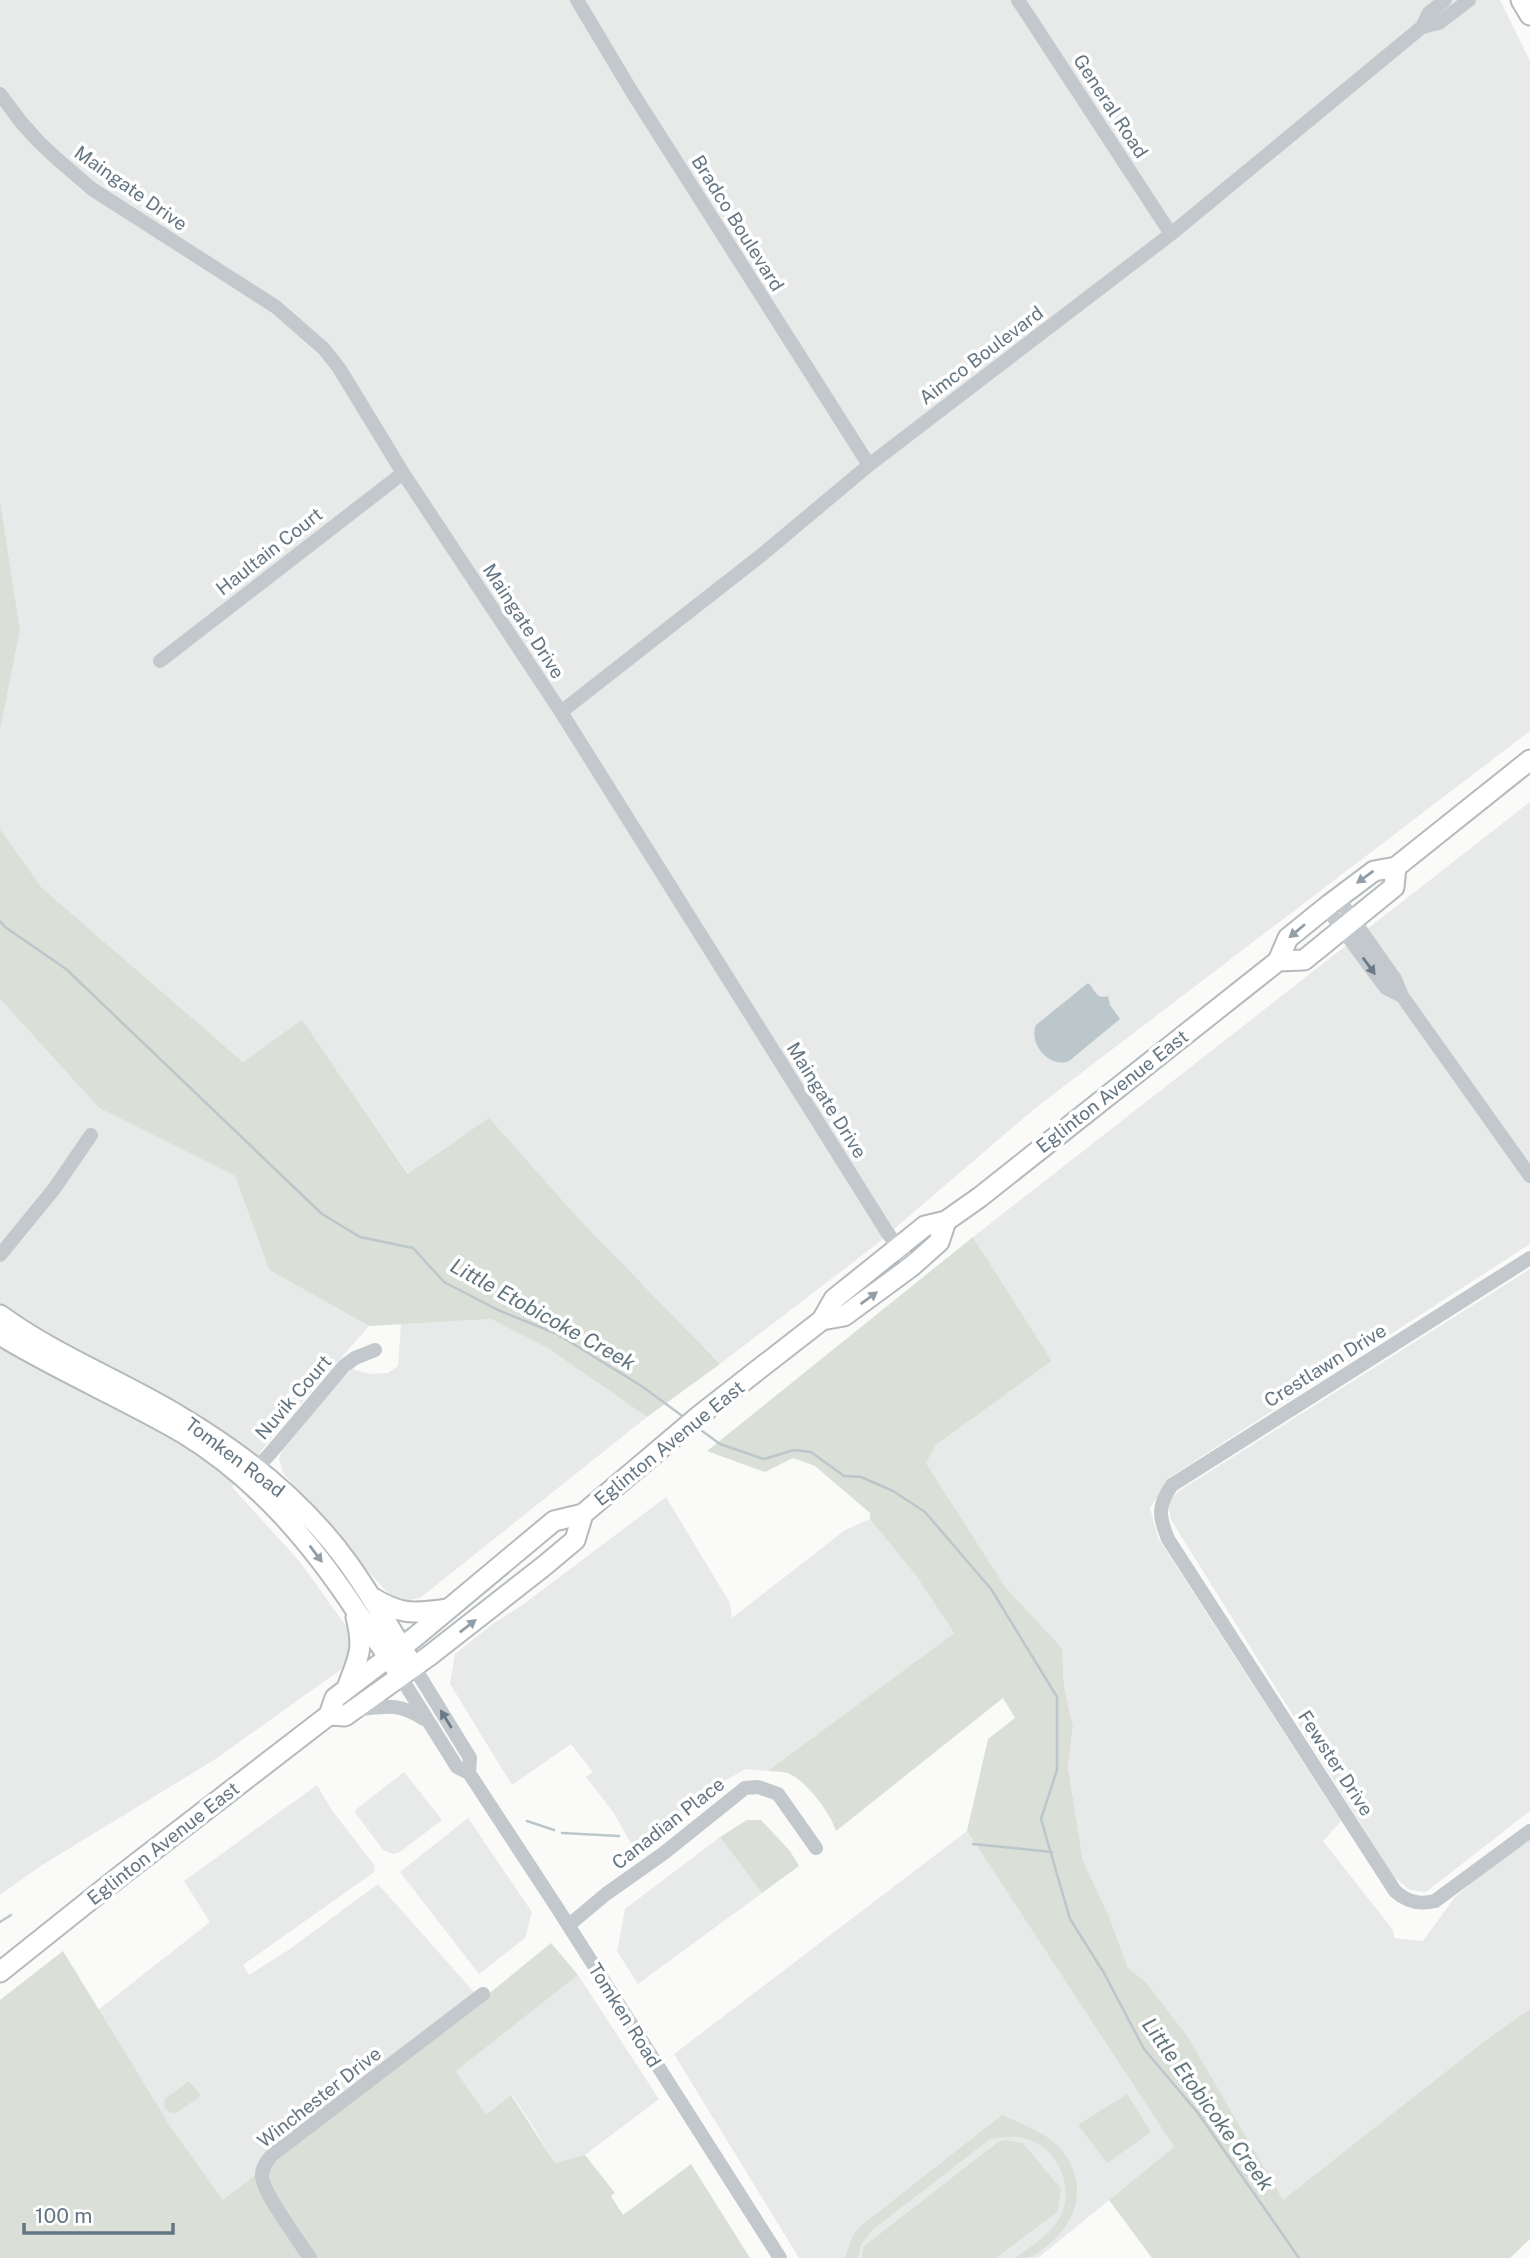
<svg xmlns="http://www.w3.org/2000/svg" width="1530" height="2258" viewBox="0 0 1530 2258" font-family="'Public Sans',sans-serif">
<style>
.built{fill:#e8e9e9}
.green{fill:#dadfd7}
.water{fill:#bbc7cb}
.lines{fill:none;stroke-linecap:round;stroke-linejoin:round}
.stream{stroke:#bbc7cb;stroke-width:2.5}
.major-casing{stroke:#b5babe;stroke-width:23}
.minor{stroke:#c3c8cc;stroke-width:14}
.major{stroke:#fff;stroke-width:19}
.oneway{fill:#939fa8}
.oneway2{fill:#6a7a87}
.labels{text-anchor:middle;dominant-baseline:central;stroke-width:7;stroke-linejoin:round;paint-order:stroke}
.street-label{font-size:19px;fill:#657683;stroke:#fff}
.water-label{font-size:21px;font-style:italic;fill:#60757c;stroke:#fff}
</style>
<rect width="100%" height="100%" fill="#fafaf8"/>
<!-- built -->
<path class="built" d="M 0,0 L 1500,0 L 1530,61 L 1530,731 L 1034,1109 L 873,1247 L 720,1364 L 578,1218 L 489,1119 L 409,1174 L 302,1021 L 243,1062 L 42,888 L 0,829 L 0,731 L 20,630 L 0,500 Z
M 1530,802 L 1530,1244 L 1170,1477 L 1150,1508 L 1158,1538 L 1341,1821 L 1323,1841 L 1393,1930 L 1394,1938 L 1423,1941 L 1455,1897 L 1530,1835 L 1530,2009 L 1486,2040 L 1283,2201 L 1188,2037 L 1146,1982 L 1128,1968 L 1108,1914 L 1083,1861 L 1068,1767 L 1073,1726 L 1064,1686 L 1062,1648 L 1006,1588 L 926,1463 L 936,1445 L 1052,1361 L 973,1237 Z
M 0,999 L 99,1108 L 235,1176 L 269,1270 L 369,1326 L 282,1425 L 232,1487 L 300,1562 L 354,1637 L 350,1653 L 343,1668 L 214,1760 L 39,1867 L 0,1895 Z
M 1530,1269 L 1530,1811 L 1426,1892 L 1410,1890 L 1394,1877 L 1171,1520 L 1168,1502 L 1179,1491 Z
M 491,1319 L 549,1349 L 647,1417 L 420,1598 L 399,1602 L 383,1588 L 283,1473 L 279,1459 L 285,1440 L 352,1369 L 370,1374 L 388,1373 L 398,1366 L 401,1324 Z
M 666,1497 L 730,1603 L 732,1618 L 845,1530 L 870,1519 L 917,1577 L 954,1633 L 768,1771 L 746,1769 L 724,1781 L 635,1850 L 613,1812 L 586,1777 L 593,1772 L 571,1744 L 512,1785 L 450,1684 L 455,1654 L 494,1623 L 521,1606 Z
M 404,1772 L 442,1820 L 400,1852 L 392,1854 L 383,1850 L 354,1811 Z
M 317,1785 L 331,1809 L 375,1866 L 374,1872 L 243,1965 L 249,1975 L 287,1951 L 378,1884 L 481,2000 L 343,2112 L 223,2200 L 170,2126 L 98,2010 L 210,1922 L 184,1881 Z
M 468,1818 L 532,1912 L 525,1938 L 479,1974 L 400,1872 Z
M 967,1831 L 1174,2147 L 1038,2258 L 799,2258 L 674,2054 Z
M 720,1837 L 762,1893 L 638,1984 L 617,1951 L 625,1909 Z
M 578,1975 L 659,2099 L 585,2155 L 555,2163 L 531,2123 L 512,2095 L 486,2116 L 456,2071 Z"/>
<!-- green -->
<path class="green" d="M 0,500 L 20,630 L 0,731 Z
M 0,829 L 42,888 L 243,1062 L 302,1020 L 408,1174 L 489,1118 L 578,1218 L 720,1364 L 647,1417 L 549,1349 L 491,1319 L 369,1326 L 269,1270 L 235,1176 L 99,1108 L 0,999 Z
M 973,1237 L 1052,1361 L 936,1445 L 926,1463 L 1006,1588 L 1062,1648 L 1064,1686 L 1073,1726 L 1068,1767 L 1083,1861 L 1108,1914 L 1128,1968 L 1146,1982 L 1188,2037 L 1283,2200 L 1486,2040 L 1530,2009 L 1530,2239 L 1510,2258 L 1152,2258 L 1109,2200 L 1174,2147 L 967,1831 L 988,1739 L 1015,1718 L 1003,1698 L 836,1831 C 831,1814 807,1782 790,1774 C 785,1771 774,1772 768,1771 L 954,1633 L 917,1577 L 870,1519 L 870,1513 L 815,1466 L 793,1458 L 765,1472 L 707,1451 Z
M 747,1820 L 761,1820 L 790,1851 L 799,1866 L 762,1893 L 720,1837 Z
M 551,1943 L 578,1975 L 456,2071 L 486,2115 L 511,2095 L 555,2163 L 585,2155 L 615,2193 L 611,2196 L 623,2215 L 691,2164 L 750,2258 L 0,2258 L 0,2000 L 63,1951 L 170,2126 L 223,2200 L 481,2000 Z
M 189,2081 L 201,2096 L 176,2113 L 169,2112 L 164,2106 L 165,2099 Z
M 1127,2094 L 1151,2132 L 1107,2163 L 1078,2125 Z
M 1002,2115 C 1021,2124 1043,2131 1058,2146 C 1088,2178 1081,2219 1048,2245 C 1034,2256 1034,2258 1015,2258 C 1031,2246 1049,2236 1059,2219 C 1076,2189 1059,2149 1027,2139 C 1015,2135 1002,2137 990,2139 L 871,2231 L 861,2245 L 858,2258 L 845,2258 L 853,2235 L 862,2225 Z
M 1005,2140 L 1023,2143 L 1061,2189 L 1058,2211 L 996,2258 L 862,2258 L 863,2247 L 998,2142 Z"/>
<!-- water -->
<path class="water" d="M 1088,983 C 1095,989 1096,1000 1108,996 L 1110,1005 L 1120,1019 L 1069,1061 C 1050,1069 1028,1044 1036,1025 Z"/>
<g class="lines">
<!-- stream -->
<path class="stream" d="M 0,921 L 5,927 L 66,969 L 322,1214 L 360,1237 L 413,1248 L 444,1282 L 498,1310 L 557,1334 L 643,1387 L 685,1418
M 698,1428 L 720,1444 L 764,1459 L 794,1450 L 811,1452 L 844,1476 L 861,1477 L 893,1491 L 925,1512 L 991,1589 L 1057,1697 L 1057,1770 L 1041,1819 L 1070,1919 L 1104,1973 L 1144,2049 L 1198,2113 L 1299,2258
M 527,1821 L 554,1830
M 562,1833 L 619,1836
M 973,1844 L 1052,1852
M 0,1922 L 11,1915"/>
<!-- major casing -->
<g class="major-casing">
<path id="major" d="M 1521,0 L 1530,15
M 1278,961 L 1304,960 L 1394,887 L 1396,867
M 0,1315 C 56,1356 122,1381 181,1417 C 245,1455 304,1502 348,1563 C 372,1596 392,1633 414,1667
M 822,1320 L 844,1316 L 912,1266 L 939,1242 L 946,1221
M 0,1335 C 59,1371 123,1398 183,1433 C 257,1478 312,1543 359,1615 C 373,1635 388,1655 400,1676
M 373,1598 C 403,1616 414,1613 448,1609
M 348,1685 C 359,1656 364,1649 356,1617
M 329,1715 L 345,1716 L 429,1656 L 544,1566 L 575,1540 L 583,1514
M 0,1972 L 124,1873 L 329,1715 L 335,1698 L 415,1637 L 554,1521 L 583,1514 L 700,1415 L 822,1320 L 834,1299 L 925,1226 L 946,1221 L 980,1197 L 1278,961 L 1288,938 L 1330,904 L 1374,871 L 1396,867 L 1530,760"/>
</g>
<!-- minor -->
<path class="minor" d="M 577,0 L 632,92 L 869,465
M 1018,0 L 1171,234
M 1422,27 L 1439,23 L 1469,0
M 0,94 L 21,122 L 38,141 L 56,158 L 92,189 L 276,307 L 324,349 L 339,368 L 403,473 L 561,712 L 887,1232 L 912,1266
M 160,661 L 403,473
M 561,712 L 764,553 L 869,465 L 1171,234 L 1422,27 L 1429,13 L 1445,0
M 1338,898 L 1395,979 L 1402,996 L 1530,1176
M 1326,907 L 1386,988 L 1402,996
M 0,1255 L 54,1189 L 91,1135
M 1530,1258 L 1172,1485 C 1157,1506 1159,1517 1168,1539 L 1395,1891 C 1407,1902 1419,1905 1435,1901 L 1530,1831
M 249,1475 L 268,1456 L 344,1366 L 355,1358 L 375,1350
M 414,1667 L 470,1758 L 469,1773
M 400,1676 L 457,1767 L 469,1773 L 556,1906 L 780,2258
M 353,1710 C 385,1707 396,1701 424,1719
M 569,1925 L 606,1894 L 664,1853 L 745,1788 L 758,1787 L 778,1794 L 816,1848
M 310,2258 C 300,2242 261,2191 262,2175 C 262,2167 267,2161 272,2155 L 483,1994"/>
<!-- major -->
<use href="#major" class="major"/>
</g>
<!-- one-way arrows -->
<defs><path id="oneway-solid" d="M-6-.8H1V-3.2L6.5 0L1 3.2V.8H-6Z" transform="scale(1.75)"/></defs>
<g class="oneway">
<use href="#oneway-solid" transform="translate(1365 877) rotate(144)"/>
<use href="#oneway-solid" transform="translate(1297 931) rotate(140)"/>
<use href="#oneway-solid" transform="translate(869 1298) rotate(-36)"/>
<use href="#oneway-solid" transform="translate(316 1554) rotate(53)"/>
<use href="#oneway-solid" transform="translate(468 1626) rotate(-38)"/>
</g>
<g class="oneway2">
<use href="#oneway-solid" transform="translate(1369 966) rotate(54)"/>
<use href="#oneway-solid" transform="translate(446 1719) rotate(-122)"/>
</g>
<g class="labels">
<!-- street labels -->
<g class="street-label">
<text transform="translate(1111 106) rotate(57)">General Road</text>
<text transform="translate(131 188) rotate(35)">Maingate Drive</text>
<text transform="translate(738 223) rotate(58)">Bradco Boulevard</text>
<text transform="translate(981 355) rotate(-37)">Aimco Boulevard</text>
<text transform="translate(269 551) rotate(-38)">Haultain Court</text>
<text transform="translate(524 621) rotate(57)">Maingate Drive</text>
<text transform="translate(1112 1091) rotate(-38)">Eglinton Avenue East</text>
<text transform="translate(827 1100) rotate(58)">Maingate Drive</text>
<text transform="translate(1325 1365) rotate(-32)">Crestlawn Drive</text>
<text transform="translate(293 1397) rotate(-49)">Nuvik Court</text>
<text transform="translate(669 1443) rotate(-39)">Eglinton Avenue East</text>
<text transform="translate(235 1457) rotate(37)">Tomken Road</text>
<text transform="translate(1336 1763) rotate(57)">Fewster Drive</text>
<text transform="translate(668 1823) rotate(-38)">Canadian Place</text>
<text transform="translate(163 1843) rotate(-38)">Eglinton Avenue East</text>
<text transform="translate(625 2015) rotate(58)">Tomken Road</text>
<text transform="translate(319 2097) rotate(-38)">Winchester Drive</text>
</g>
<!-- water labels -->
<g class="water-label">
<text transform="translate(543 1314) rotate(29)">Little Etobicoke Creek</text>
<text transform="translate(1208 2104) rotate(54)">Little Etobicoke Creek</text>
</g>
</g>
<!-- scale -->
<path d="M24 2223v10h149v-10" fill="none" stroke="#657683" stroke-width="3.5"/>
<text x="35" y="2223" font-size="21" fill="#657683" stroke="#ffffff" stroke-width="5" paint-order="stroke">100 m</text>
</svg>
